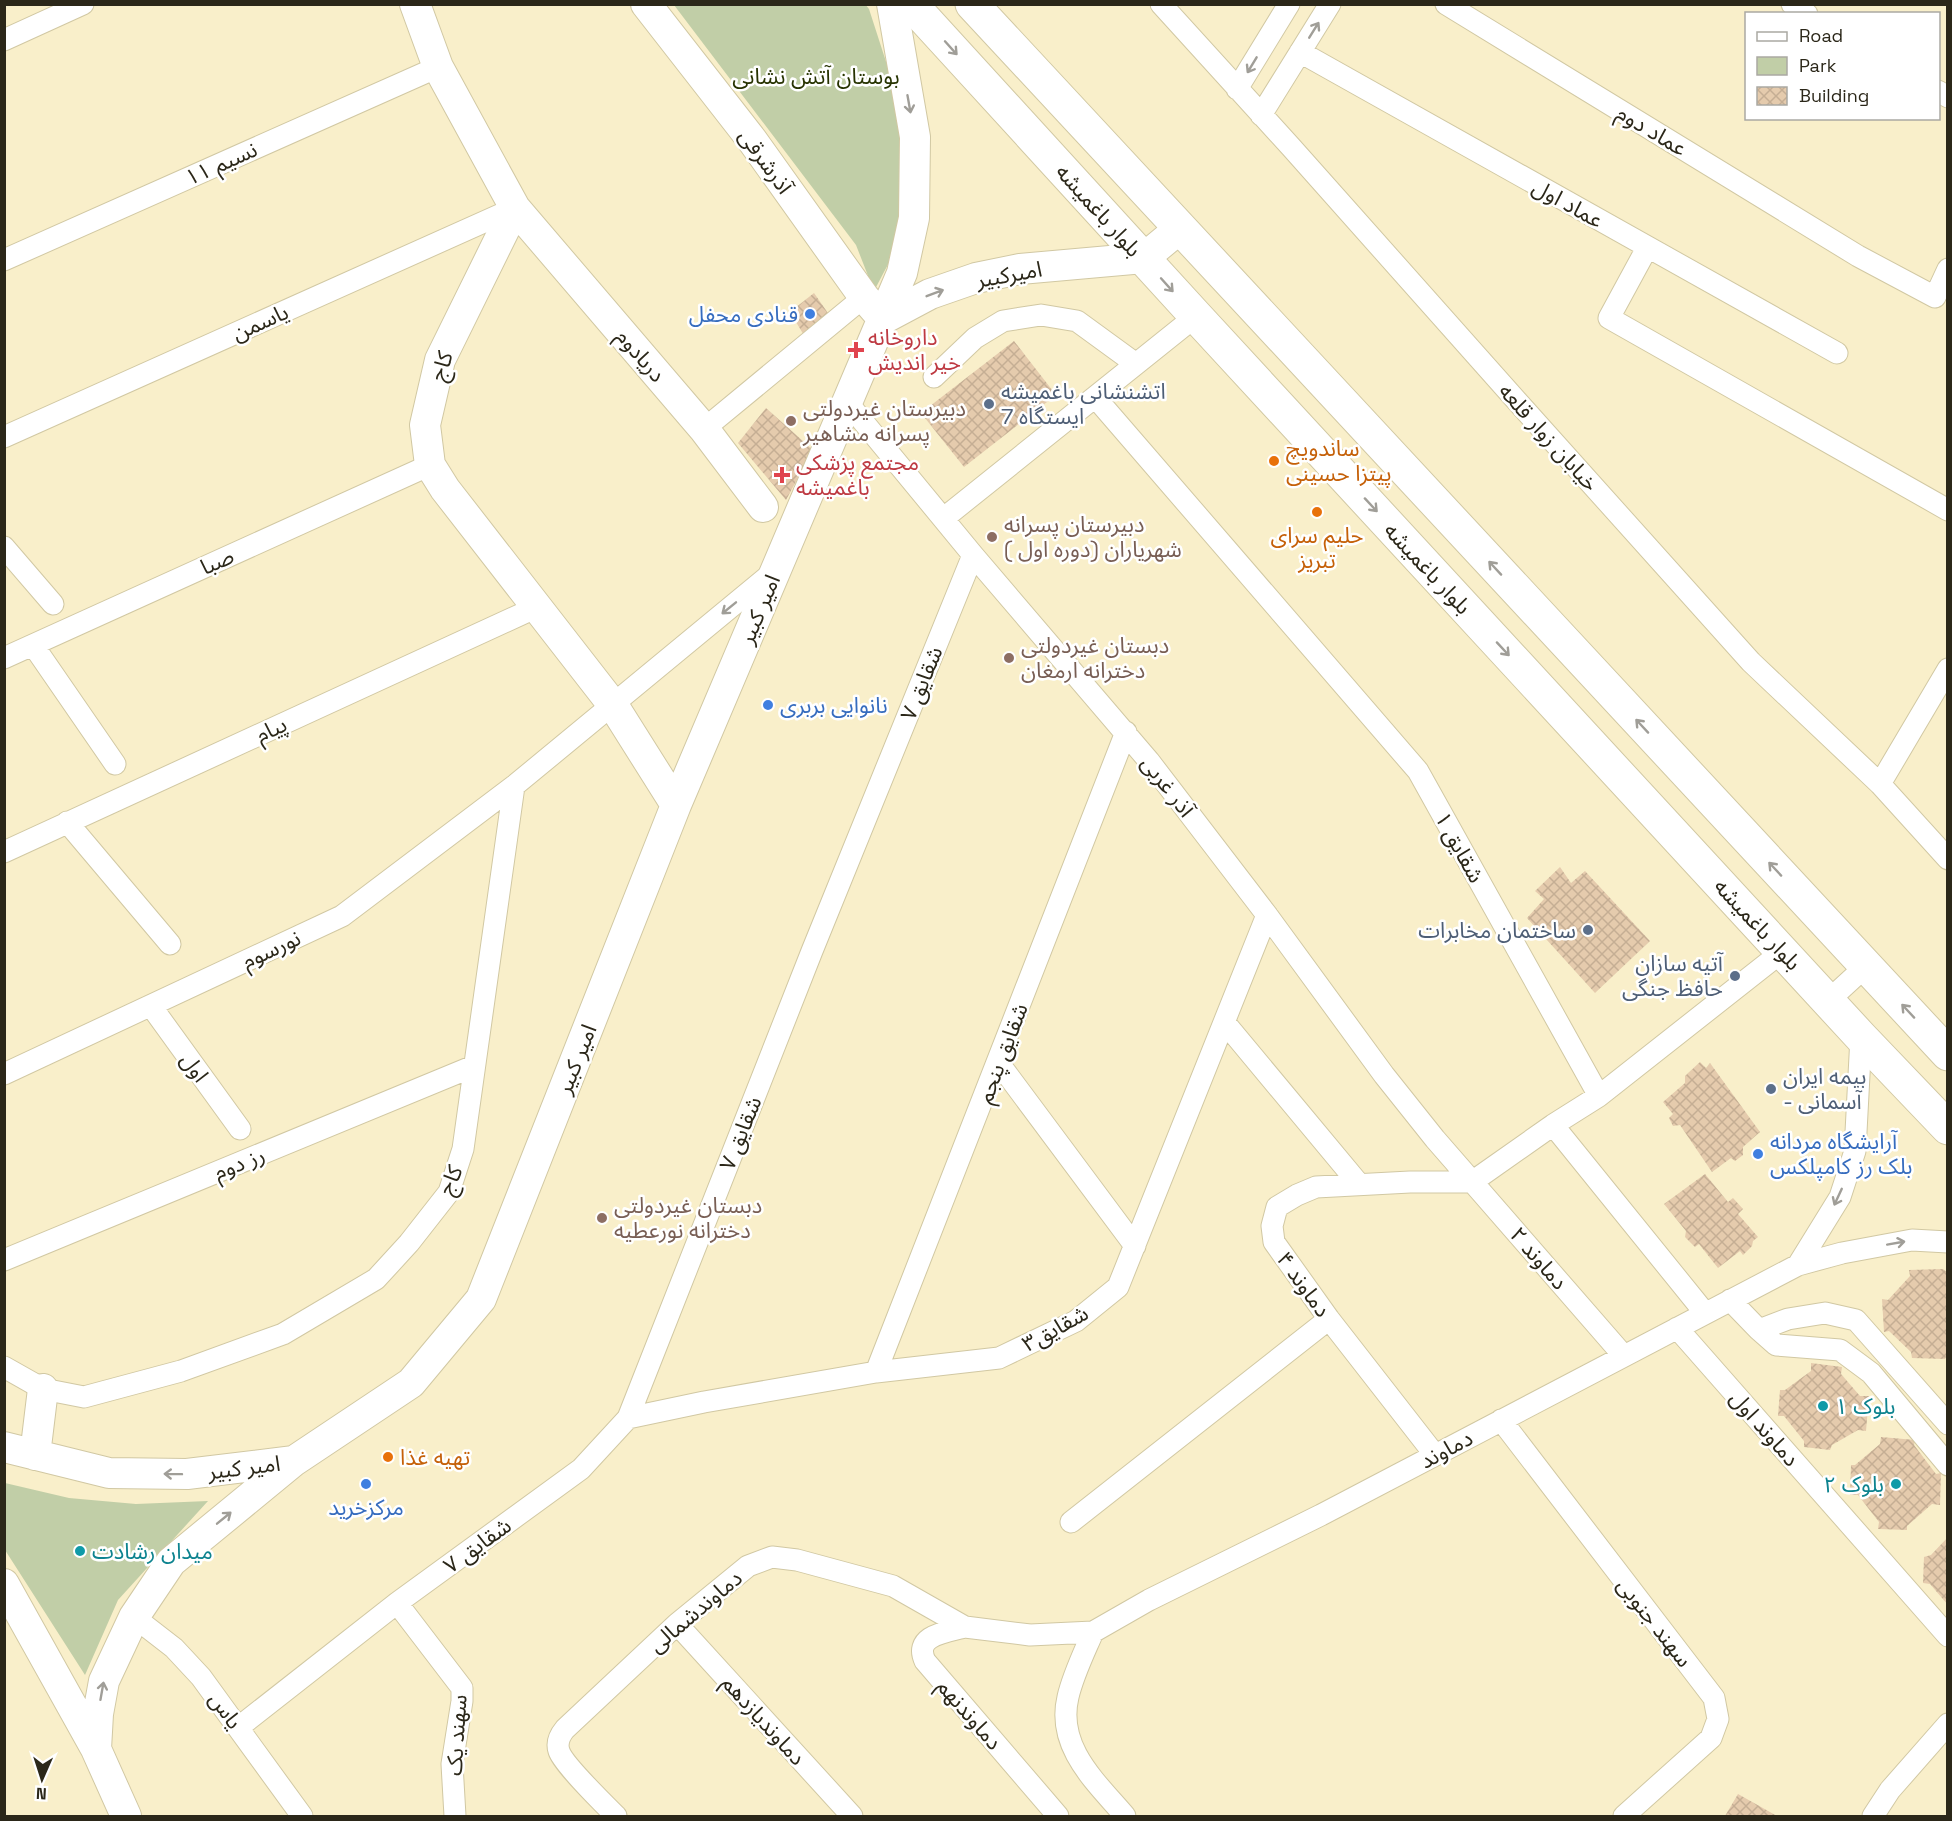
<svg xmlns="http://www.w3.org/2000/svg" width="1952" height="1821" viewBox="0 0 1952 1821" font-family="'Space Grotesk','Noto Sans Arabic',sans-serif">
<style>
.green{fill:#c1cea7}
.building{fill:url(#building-cross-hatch)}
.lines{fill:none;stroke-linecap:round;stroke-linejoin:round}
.street-casing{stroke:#d1c8a3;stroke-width:23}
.secondary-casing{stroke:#d1c8a3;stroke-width:32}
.primary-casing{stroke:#d1c8a3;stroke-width:35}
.street{stroke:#fff;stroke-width:21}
.secondary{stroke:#fff;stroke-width:30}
.primary{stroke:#fff;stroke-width:33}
.oneway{stroke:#a09e98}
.shop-dot{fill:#3f7fe0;stroke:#fff;stroke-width:2}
.health-dot{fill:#e0444e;stroke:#fff;stroke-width:2}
.service-dot{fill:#5c6f8a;stroke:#fff;stroke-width:2}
.education-dot{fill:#8d6e63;stroke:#fff;stroke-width:2}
.food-dot{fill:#e8710a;stroke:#fff;stroke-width:2}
.culture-dot{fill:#0f9aa8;stroke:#fff;stroke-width:2}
.labels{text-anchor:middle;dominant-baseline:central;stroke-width:5;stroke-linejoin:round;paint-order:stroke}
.park-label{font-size:22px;fill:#273301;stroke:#fff}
.street-label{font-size:22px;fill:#2b2719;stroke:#fff}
.shop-label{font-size:22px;fill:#366cbe;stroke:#fff;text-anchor:start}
.health-label{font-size:22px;fill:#be3a42;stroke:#fff;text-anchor:start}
.service-label{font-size:22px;fill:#4e5e75;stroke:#fff;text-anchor:start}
.education-label{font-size:22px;fill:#785e54;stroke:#fff;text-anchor:start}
.food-label{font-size:22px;fill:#c56008;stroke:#fff;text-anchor:start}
.culture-label{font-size:22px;fill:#0d838f;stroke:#fff;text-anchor:start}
</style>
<defs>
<pattern id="building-cross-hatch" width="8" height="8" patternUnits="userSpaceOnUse" patternTransform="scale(1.5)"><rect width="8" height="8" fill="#e5cbad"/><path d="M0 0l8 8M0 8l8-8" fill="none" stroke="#c5ae94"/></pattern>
</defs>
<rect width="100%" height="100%" fill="#f9efca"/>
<!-- green -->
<path class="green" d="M 865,4 L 869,9 L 899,102 L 903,204 L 894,253 L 874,291 L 856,245 L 674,5 Z
M 5,1483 L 69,1498 L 136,1504 L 208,1501 L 118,1600 L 85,1675 L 5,1550 Z"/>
<!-- building -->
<path class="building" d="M 814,293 L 830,316 L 805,337 L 790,312 Z
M 1014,341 L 1056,395 L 964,467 L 921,413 Z
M 766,408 L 813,450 L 786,500 L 738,443 Z
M 1560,867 L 1571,883 L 1585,871 L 1650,941 L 1595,993 L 1527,918 L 1544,899 L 1535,891 Z
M 1700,1062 L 1706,1068 L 1710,1063 L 1760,1132 L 1743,1147 L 1743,1155 L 1735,1161 L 1731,1158 L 1712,1172 L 1680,1125 L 1673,1126 L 1669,1118 L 1673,1114 L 1663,1102 L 1685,1083 L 1685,1076 Z
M 1705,1174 L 1728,1202 L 1733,1198 L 1743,1209 L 1738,1214 L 1758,1237 L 1753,1241 L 1752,1246 L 1743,1255 L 1740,1251 L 1718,1268 L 1699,1244 L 1695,1247 L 1685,1237 L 1686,1231 L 1664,1204 Z
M 1943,1269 L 1948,1273 L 1948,1352 L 1945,1359 L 1912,1358 L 1911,1352 L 1889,1331 L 1884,1332 L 1882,1299 L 1888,1300 L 1910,1276 L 1909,1270 Z
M 1811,1363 L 1842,1367 L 1841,1374 L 1860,1396 L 1869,1396 L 1866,1431 L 1858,1430 L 1832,1445 L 1830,1450 L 1804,1447 L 1804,1441 L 1784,1416 L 1778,1416 L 1780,1390 L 1785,1390 L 1811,1371 Z
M 1881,1437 L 1915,1440 L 1914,1445 L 1936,1474 L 1941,1473 L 1940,1505 L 1932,1504 L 1907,1526 L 1907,1530 L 1878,1529 L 1879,1522 L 1858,1495 L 1850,1495 L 1851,1465 L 1855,1465 L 1880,1444 Z
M 1948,1537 L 1948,1605 L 1930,1584 L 1923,1583 L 1924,1557 L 1931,1555 Z
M 1738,1794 L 1777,1816 L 1725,1816 Z"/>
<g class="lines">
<!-- street casing -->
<g class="street-casing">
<path id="street" d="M 1161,4 L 1291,147 L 1524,409 L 1751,662 L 1880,784 L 1948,859
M 1446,4 L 1858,256 L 1935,297 L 1948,269
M 1792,4 L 1807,14
M 4,40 L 83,4
M 1300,52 L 1837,353
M 1237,89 L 1289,4
M 1938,91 L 1948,97
M 1261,115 L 1330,4
M 1647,248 L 1609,318 L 1948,510
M 4,260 L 438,67
M 934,377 L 975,338 L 1003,321 L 1041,315 L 1077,321 L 1136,364
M 1095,397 L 1418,771 L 1599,1096 L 1553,1125 L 1705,1313
M 847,402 L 973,555 L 1149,761 L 1267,915 L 1384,1075 L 1435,1139 L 1623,1355
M 704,429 L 864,297
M 4,437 L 515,208
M 944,518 L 1196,316
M 4,547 L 53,604
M 33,645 L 115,764
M 4,658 L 430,465
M 1880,784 L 1948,669
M 67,822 L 170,944
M 4,852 L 537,607
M 1829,1000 L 1866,966
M 151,1006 L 240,1129
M 1225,1023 L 1359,1184
M 998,1062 L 1135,1246
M 4,1074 L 342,916 L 514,786 L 772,573
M 1599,1096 L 1783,951
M 1472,1182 L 1553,1125
M 4,1260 L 474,1066
M 1798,1265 L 1840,1197 L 1855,1151 L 1861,1037
M 1730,1300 L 1759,1330 L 1776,1345 L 1840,1350 L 1871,1373 L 1948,1465
M 1677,1328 L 1948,1636
M 1759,1330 L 1788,1319 L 1825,1313 L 1856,1320 L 1948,1424
M 4,1367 L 43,1389 L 84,1397 L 181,1371 L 283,1334 L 376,1279 L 409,1243 L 449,1192 L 463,1149 L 514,786
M 876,1372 L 1126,732
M 628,1418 L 704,1402 L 876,1372 L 999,1358 L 1076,1321 L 1118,1287 L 1267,915
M 1501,1420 L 1714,1698 L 1718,1719 L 1711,1738 L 1624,1816
M 1435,1455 L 1329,1319 L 1274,1242 L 1272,1226 L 1277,1207 L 1297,1195 L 1316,1187 L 1410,1182 L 1472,1182
M 1071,1522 L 1329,1319
M 397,1603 L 462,1688 L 462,1701 L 452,1764 L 455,1816
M 134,1617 L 174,1648 L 201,1677 L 302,1816
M 677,1624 L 852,1816
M 965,1627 C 947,1632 913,1635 925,1661 L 1058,1816
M 1093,1632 C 1084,1653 1073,1675 1068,1697 C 1056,1747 1096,1782 1125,1816
M 239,1727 L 397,1603 L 581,1469 L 628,1418 L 812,951 L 973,555
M 616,1816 C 604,1804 563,1764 559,1751 C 556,1742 560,1735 565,1729 L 677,1624 L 748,1566 L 772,1557 L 797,1560 L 893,1586 L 965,1627 L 1030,1635 L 1093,1632 L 1149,1600 L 1321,1515 L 1798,1265 L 1842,1253 L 1912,1240 L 1948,1242
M 1873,1816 L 1890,1790 L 1948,1724"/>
</g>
<!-- secondary casing -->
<g class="secondary-casing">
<path id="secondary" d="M 415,4 L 438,67 L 515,208 L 704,429 L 763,507
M 646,4 L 752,140 L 864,297 L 883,319
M 515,208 L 440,360 L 425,425 L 430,465 L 445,489 L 613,705 L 676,805
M 883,319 L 930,294 L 976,278 L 1020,269 L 1144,258 L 1179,229
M 4,1447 L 109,1473 L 187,1474 L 294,1461
M 35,1455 L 43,1389
M 4,1584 L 96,1749 L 126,1816
M 96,1749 L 98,1714 L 104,1681 L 134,1617 L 171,1562 L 294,1461 L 411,1383 L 481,1299 L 676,805 L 902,273 L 914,218 L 915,137 L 892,4"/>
</g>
<!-- primary casing -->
<g class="primary-casing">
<path id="primary" d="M 911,4 L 1196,316 L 1861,1037 L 1948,1128
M 972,4 L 1948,1054"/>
</g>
<!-- street -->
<use href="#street" class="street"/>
<!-- secondary -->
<use href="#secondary" class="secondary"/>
<!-- primary -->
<use href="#primary" class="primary"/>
</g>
<!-- one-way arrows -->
<defs><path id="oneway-shaft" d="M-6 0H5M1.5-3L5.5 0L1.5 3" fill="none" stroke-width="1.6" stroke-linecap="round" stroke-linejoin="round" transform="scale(1.5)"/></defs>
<g class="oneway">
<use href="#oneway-shaft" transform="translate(1314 30) rotate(-58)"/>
<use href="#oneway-shaft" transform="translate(951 48) rotate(48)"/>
<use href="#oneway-shaft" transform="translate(1252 65) rotate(121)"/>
<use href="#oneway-shaft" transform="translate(909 104) rotate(80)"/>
<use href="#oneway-shaft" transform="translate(1167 285) rotate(48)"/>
<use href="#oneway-shaft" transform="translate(935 293) rotate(-21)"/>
<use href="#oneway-shaft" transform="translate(1371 505) rotate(47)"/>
<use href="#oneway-shaft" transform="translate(1495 568) rotate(-133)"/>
<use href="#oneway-shaft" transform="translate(729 608) rotate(141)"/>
<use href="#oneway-shaft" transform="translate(1503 649) rotate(47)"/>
<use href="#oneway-shaft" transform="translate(1642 726) rotate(-133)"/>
<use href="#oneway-shaft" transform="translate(1775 869) rotate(-133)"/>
<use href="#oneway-shaft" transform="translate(1908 1011) rotate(-133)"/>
<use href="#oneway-shaft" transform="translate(1838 1197) rotate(115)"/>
<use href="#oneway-shaft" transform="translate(1896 1243) rotate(-10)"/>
<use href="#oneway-shaft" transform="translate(173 1474) rotate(-179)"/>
<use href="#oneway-shaft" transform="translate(224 1518) rotate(-39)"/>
<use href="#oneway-shaft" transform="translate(102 1691) rotate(-80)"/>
</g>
<!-- markers -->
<g class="shop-dot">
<circle cx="810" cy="314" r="6"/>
<circle cx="768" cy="705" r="6"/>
<circle cx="1758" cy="1154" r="6"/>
<circle cx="366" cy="1484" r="6"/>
</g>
<g class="health-dot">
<path d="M853 341h6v6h6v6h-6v6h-6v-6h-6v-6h6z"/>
<path d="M779 466h6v6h6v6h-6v6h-6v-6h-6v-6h6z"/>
</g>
<g class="service-dot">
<circle cx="989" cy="404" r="6"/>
<circle cx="1588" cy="930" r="6"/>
<circle cx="1735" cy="976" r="6"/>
<circle cx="1771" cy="1089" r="6"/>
</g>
<g class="education-dot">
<circle cx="791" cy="421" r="6"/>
<circle cx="992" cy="537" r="6"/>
<circle cx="1009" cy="658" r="6"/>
<circle cx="602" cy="1218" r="6"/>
</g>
<g class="food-dot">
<circle cx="1274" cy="461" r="6"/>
<circle cx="1317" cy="512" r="6"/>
<circle cx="388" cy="1457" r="6"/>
</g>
<g class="culture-dot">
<circle cx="1823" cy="1406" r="6"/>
<circle cx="1896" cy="1484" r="6"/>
<circle cx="80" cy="1551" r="6"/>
</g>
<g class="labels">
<!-- park labels -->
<g class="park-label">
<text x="816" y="76">بوستان آتش نشانی</text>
</g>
<!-- street labels -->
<g class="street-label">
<text transform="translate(1652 130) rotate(31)">عماد دوم</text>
<text transform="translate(766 161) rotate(54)">آذرشرقی</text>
<text transform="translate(221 163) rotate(-24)">نسیم ۱۱</text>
<text transform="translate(1568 203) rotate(29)">عماد اول</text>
<text transform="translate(1099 210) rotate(48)">بلوار باغمیشه</text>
<text transform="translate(1009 274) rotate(-10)">امیرکبیر</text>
<text transform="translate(260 322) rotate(-24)">یاسمن</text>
<text transform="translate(641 355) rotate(49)">دریادوم</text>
<text transform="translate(441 366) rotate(-72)">کاج</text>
<text transform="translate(1549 437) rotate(48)">خیابان زوار قلعه</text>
<text transform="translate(217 561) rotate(-24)">صبا</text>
<text transform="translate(1428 568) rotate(47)">بلوار باغمیشه</text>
<text transform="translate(759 609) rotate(-67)">امیر کبیر</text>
<text transform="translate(921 683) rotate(-68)">شقایق ۷</text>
<text transform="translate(271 729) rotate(-25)">پیام</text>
<text transform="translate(1168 786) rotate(52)">آذر غربی</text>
<text transform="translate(1460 847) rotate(61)">شقایق ۱</text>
<text transform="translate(1758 924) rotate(47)">بلوار باغمیشه</text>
<text transform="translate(271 949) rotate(-25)">نورسوم</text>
<text transform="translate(1002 1053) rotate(-69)">شقایق پنجم</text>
<text transform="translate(576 1059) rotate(-68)">امیر کبیر</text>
<text transform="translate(195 1067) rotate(54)">اول</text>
<text transform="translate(740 1133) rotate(-68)">شقایق ۷</text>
<text transform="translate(239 1163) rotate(-22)">رز دوم</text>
<text transform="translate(450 1180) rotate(-67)">کاج</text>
<text transform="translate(1539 1258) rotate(49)">دماوند ۲</text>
<text transform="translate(1304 1284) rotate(54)">دماوند ۴</text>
<text transform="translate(1055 1328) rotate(-29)">شقایق۳</text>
<text transform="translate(1765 1428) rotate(49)">دماوند اول</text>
<text transform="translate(1446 1449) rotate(-28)">دماوند</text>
<text transform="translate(244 1467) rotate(-7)">امیر کبیر</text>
<text transform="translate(477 1545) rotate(-36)">شقایق ۷</text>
<text transform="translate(695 1611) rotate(-40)">دماوندشمالی</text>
<text transform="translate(1655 1622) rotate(52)">سهند جنوبی</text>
<text transform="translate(226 1710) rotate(54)">یاس</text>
<text transform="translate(970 1714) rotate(49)">دماوندنهم</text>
<text transform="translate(764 1720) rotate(48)">دماوندیازدهم</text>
<text transform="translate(456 1735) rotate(-86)">سهند یک</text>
</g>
<!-- shop labels -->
<g class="shop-label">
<text x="798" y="314" text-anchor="end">قنادی محفل</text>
<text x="780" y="705">نانوایی بربری</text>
<text x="1770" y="1141">آرایشگاه مردانه<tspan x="1770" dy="25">بلک رز کامپلکس</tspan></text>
<text x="366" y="1507" text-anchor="middle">مرکزخرید</text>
</g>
<!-- health labels -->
<g class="health-label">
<text x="868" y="337">داروخانه<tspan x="868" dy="25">خیر اندیش</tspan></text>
<text x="796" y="462">مجتمع پزشکی<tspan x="796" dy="25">باغمیشه</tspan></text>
</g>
<!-- service labels -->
<g class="service-label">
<text x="1001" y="391">اتشنشانی باغمیشه<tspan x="1001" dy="25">ایستگاه 7</tspan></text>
<text x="1576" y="930" text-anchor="end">ساختمان مخابرات</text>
<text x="1723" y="963" text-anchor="end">آتیه سازان<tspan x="1723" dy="25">حافظ جنگی</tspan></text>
<text x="1783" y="1076">بیمه ایران<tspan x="1783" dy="25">- آسمانی</tspan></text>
</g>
<!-- education labels -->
<g class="education-label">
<text x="803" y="408">دبیرستان غیردولتی<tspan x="803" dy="25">پسرانه مشاهیر</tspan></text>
<text x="1004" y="524">دبیرستان پسرانه<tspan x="1004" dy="25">شهریاران (دوره اول )</tspan></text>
<text x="1021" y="645">دبستان غیردولتی<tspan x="1021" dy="25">دخترانه ارمغان</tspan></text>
<text x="614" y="1205">دبستان غیردولتی<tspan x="614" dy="25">دخترانه نورعطیه</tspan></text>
</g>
<!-- food labels -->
<g class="food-label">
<text x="1286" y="448">ساندویچ<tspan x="1286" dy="25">پیتزا حسینی</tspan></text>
<text x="1317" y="535" text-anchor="middle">حلیم سرای<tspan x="1317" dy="25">تبریز</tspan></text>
<text x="400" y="1457">تهیه غذا</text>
</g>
<!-- culture labels -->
<g class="culture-label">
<text x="1835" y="1406">بلوک ۱</text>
<text x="1884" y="1484" text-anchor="end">بلوک ۲</text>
<text x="92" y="1551">میدان رشادت</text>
</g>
</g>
<!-- border -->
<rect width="1952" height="1821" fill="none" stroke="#2b2719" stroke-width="12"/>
<!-- legend -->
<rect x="1745" y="12" width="195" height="108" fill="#ffffff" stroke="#aaa9a3" stroke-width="1.5"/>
<rect x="1757" y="32" width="30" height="9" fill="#ffffff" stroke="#aaa9a3" stroke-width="1.5"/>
<text x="1799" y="42" font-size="18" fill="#2b2719">Road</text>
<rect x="1757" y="57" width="30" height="18" fill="#c1cea7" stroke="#aaa9a3" stroke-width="1.5"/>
<text x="1799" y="72" font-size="18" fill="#2b2719">Park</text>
<rect x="1757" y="87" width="30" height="18" fill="url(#building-cross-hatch)" stroke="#aaa9a3" stroke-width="1.5"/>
<text x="1799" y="102" font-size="18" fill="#2b2719">Building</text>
<!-- north arrow -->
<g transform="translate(42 1779) rotate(183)" stroke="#ffffff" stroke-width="4.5" paint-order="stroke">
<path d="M0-4.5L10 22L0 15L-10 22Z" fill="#2b2719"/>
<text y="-9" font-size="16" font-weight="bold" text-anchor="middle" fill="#2b2719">N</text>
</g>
</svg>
